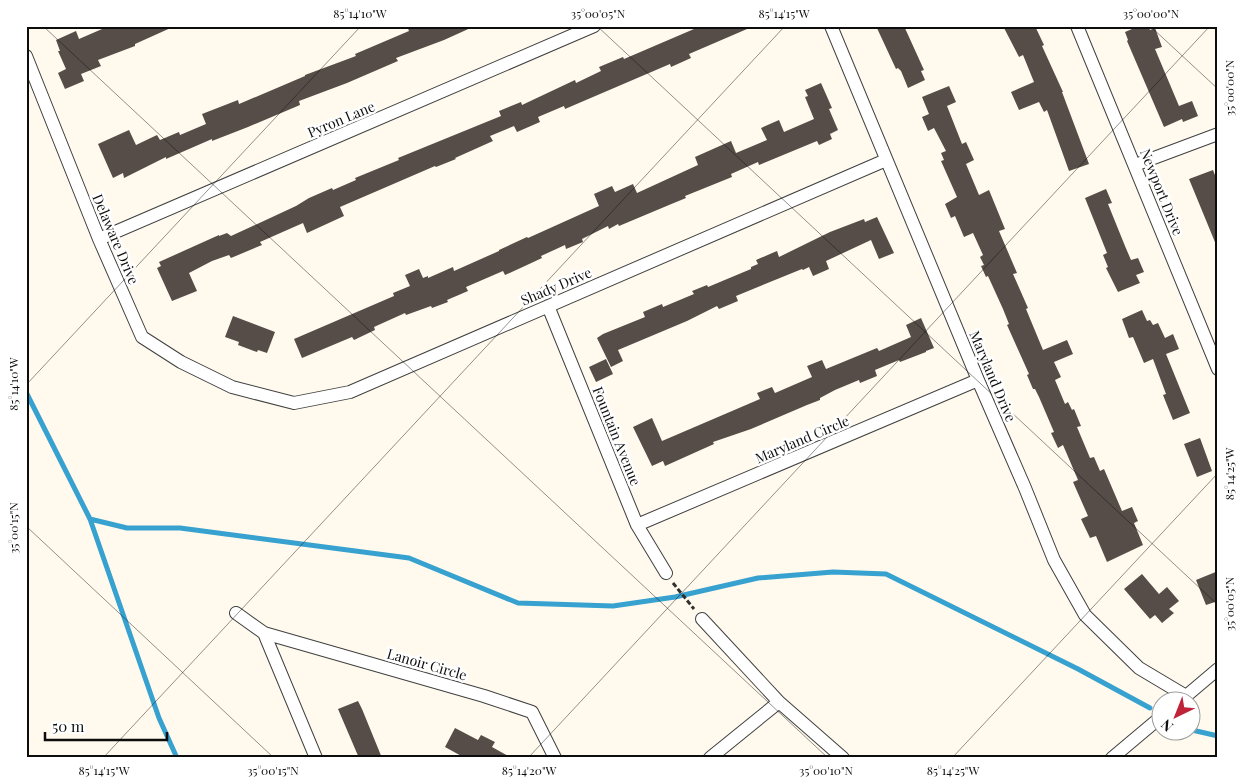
<svg xmlns="http://www.w3.org/2000/svg" width="1244" height="784" viewBox="0 0 1244 784" font-family="'Playfair Display',serif">
<style>
.lines{fill:none;stroke-linecap:round;stroke-linejoin:round}
.stream{stroke:#37a1cf;stroke-width:5}
.building{fill:#564d49}
.minor-casing{stroke:#404040;stroke-width:14}
.path{stroke:#2f2f2f;stroke-width:3;stroke-dasharray:5 2.5;stroke-linecap:butt}
.minor{stroke:#fff;stroke-width:12}
.ticks{fill:none;stroke:#0d0d0d;stroke-width:1;stroke-opacity:0.45}
.labels{text-anchor:middle;dominant-baseline:central;stroke-width:5;stroke-linejoin:round;paint-order:stroke}
.street-label{font-size:14px;fill:#0d0d0d;stroke:#fff}
.neatline{fill:none;stroke:#0d0d0d;stroke-width:2}
.ticks-label{font-size:12px;text-anchor:middle;fill:#0d0d0d}
</style>
<rect width="100%" height="100%" fill="#fffaed"/>
<g class="lines">
<!-- stream -->
<path class="stream" d="M 26,392 L 90,519 L 159,718 L 177,758
M 90,519 L 127,528 L 180,528 L 409,558 L 518,603 L 613,606 L 675,597 L 758,578 L 833,572 L 886,574 L 1078,669 L 1150,708
M 1192,730 L 1218,736"/>
</g>
<!-- building -->
<path class="building" d="M 109,26 L 175,26 L 135,44 L 135,46 L 98,60 L 101,66 L 81,74 L 84,81 L 65,89 L 58,73 L 66,69 L 58,51 L 60,51 L 56,40 L 76,31 L 79,39 Z
M 407,26 L 475,26 L 444,40 L 396,58 L 398,61 L 347,83 L 299,101 L 300,105 L 248,127 L 212,141 L 212,139 L 166,159 L 166,157 L 124,178 L 123,173 L 113,178 L 98,144 L 129,130 L 136,145 L 157,135 L 160,140 L 179,132 L 180,135 L 206,124 L 202,114 L 238,100 L 239,104 L 305,76 L 305,75 L 356,56 L 355,54 L 409,31 Z
M 701,26 L 754,26 L 689,54 L 691,58 L 671,67 L 670,64 L 565,109 L 564,106 L 538,117 L 540,122 L 517,132 L 514,126 L 490,136 L 493,141 L 455,158 L 456,159 L 436,167 L 435,166 L 340,207 L 344,216 L 307,233 L 303,223 L 260,242 L 262,245 L 231,258 L 229,255 L 212,261 L 189,273 L 197,291 L 172,301 L 157,268 L 161,266 L 159,262 L 219,235 L 219,236 L 227,233 L 231,236 L 296,206 L 309,198 L 332,188 L 333,190 L 356,180 L 355,178 L 399,160 L 398,158 L 501,116 L 499,111 L 521,102 L 522,105 L 575,80 L 576,83 L 601,71 L 599,67 L 623,57 L 624,59 Z
M 876,26 L 904,26 L 924,70 L 921,71 L 925,80 L 908,88 L 901,71 L 898,68 L 896,69 Z
M 1003,26 L 1035,26 L 1044,45 L 1042,46 L 1063,92 L 1062,92 L 1089,164 L 1069,171 L 1047,110 L 1044,112 L 1039,102 L 1019,110 L 1011,92 L 1034,82 L 1023,55 L 1019,57 Z
M 1139,26 L 1148,26 L 1150,30 L 1155,28 L 1162,47 L 1155,49 L 1179,106 L 1192,101 L 1198,116 L 1183,122 L 1182,119 L 1164,127 L 1127,41 L 1128,40 L 1125,32 Z
M 821,83 L 832,108 L 829,109 L 838,130 L 830,134 L 832,139 L 819,145 L 817,141 L 759,165 L 758,162 L 731,174 L 732,177 L 685,196 L 686,198 L 669,205 L 619,226 L 618,224 L 609,229 L 608,226 L 582,239 L 583,242 L 566,249 L 565,245 L 541,256 L 542,258 L 527,265 L 505,275 L 503,271 L 466,287 L 468,291 L 447,300 L 448,302 L 432,308 L 431,306 L 406,315 L 405,313 L 374,327 L 375,330 L 354,340 L 352,337 L 302,358 L 294,339 L 394,296 L 393,293 L 410,286 L 405,275 L 419,269 L 423,278 L 428,276 L 428,278 L 453,267 L 454,271 L 499,251 L 499,250 L 527,237 L 528,238 L 599,206 L 594,194 L 612,186 L 615,192 L 633,184 L 637,193 L 698,165 L 695,157 L 731,141 L 736,153 L 767,140 L 761,128 L 779,120 L 784,132 L 814,119 L 805,97 L 808,96 L 805,90 Z
M 949,86 L 956,102 L 947,106 L 962,144 L 966,142 L 974,160 L 966,164 L 979,195 L 989,190 L 1005,229 L 999,231 L 1017,273 L 1013,274 L 1028,308 L 1026,309 L 1043,350 L 1067,340 L 1073,354 L 1054,362 L 1061,377 L 1055,380 L 1065,404 L 1068,402 L 1072,410 L 1074,409 L 1081,426 L 1077,427 L 1090,458 L 1094,457 L 1100,471 L 1104,469 L 1122,511 L 1132,507 L 1138,521 L 1134,523 L 1143,545 L 1107,562 L 1096,536 L 1090,538 L 1081,519 L 1088,516 L 1073,482 L 1078,480 L 1063,445 L 1058,448 L 1051,433 L 1054,432 L 1039,397 L 1035,389 L 1033,389 L 1027,375 L 1029,374 L 1007,325 L 1009,324 L 1003,309 L 988,276 L 986,277 L 981,266 L 984,265 L 980,257 L 983,255 L 973,233 L 964,237 L 955,216 L 951,218 L 945,204 L 957,197 L 941,161 L 944,160 L 941,153 L 946,151 L 934,128 L 928,131 L 922,117 L 929,114 L 922,97 Z
M 1213,170 L 1218,183 L 1217,247 L 1189,179 Z
M 1106,189 L 1112,203 L 1108,204 L 1125,246 L 1131,260 L 1138,258 L 1144,272 L 1136,275 L 1140,283 L 1118,292 L 1106,268 L 1108,267 L 1103,255 L 1107,253 L 1085,198 Z
M 877,217 L 894,253 L 879,259 L 871,240 L 826,261 L 829,269 L 813,276 L 809,267 L 803,270 L 802,269 L 736,296 L 738,301 L 719,309 L 717,306 L 687,321 L 618,350 L 623,361 L 611,367 L 597,338 L 603,334 L 645,317 L 643,312 L 662,304 L 663,307 L 694,294 L 692,291 L 707,285 L 708,287 L 751,269 L 751,267 L 758,264 L 756,260 L 777,251 L 779,257 L 830,232 L 864,219 L 865,222 Z
M 1142,310 L 1147,321 L 1150,320 L 1153,325 L 1158,323 L 1165,338 L 1173,334 L 1179,349 L 1166,354 L 1190,413 L 1173,420 L 1163,395 L 1166,394 L 1153,359 L 1144,363 L 1133,337 L 1129,338 L 1122,319 Z
M 233,316 L 275,332 L 267,353 L 258,350 L 257,352 L 238,345 L 239,342 L 225,337 Z
M 921,318 L 934,348 L 926,351 L 926,352 L 900,362 L 899,360 L 875,370 L 877,376 L 860,383 L 859,380 L 835,390 L 820,398 L 820,400 L 807,405 L 751,429 L 713,442 L 714,444 L 665,466 L 663,461 L 652,466 L 633,427 L 652,418 L 662,441 L 760,399 L 757,393 L 772,387 L 775,393 L 812,377 L 807,366 L 822,360 L 826,369 L 877,348 L 879,351 L 911,337 L 906,325 Z
M 606,359 L 613,374 L 596,382 L 589,367 Z
M 1200,438 L 1212,471 L 1197,477 L 1184,444 Z
M 1218,571 L 1218,601 L 1206,605 L 1196,580 Z
M 1142,574 L 1159,594 L 1167,587 L 1179,601 L 1169,609 L 1174,613 L 1162,623 L 1155,615 L 1150,619 L 1124,589 Z
M 358,701 L 362,709 L 382,758 L 359,758 L 338,709 Z
M 455,728 L 478,740 L 481,735 L 495,742 L 492,747 L 512,758 L 465,758 L 445,747 Z"/>
<g class="lines">
<!-- minor casing -->
<g class="minor-casing">
<path id="minor" d="M 831,26 L 978,380 L 1025,488 L 1054,560 L 1085,615 L 1139,668 L 1186,696
M 1077,26 L 1218,369
M 26,56 L 99,239 L 142,337 L 181,362 L 232,387 L 294,403 L 350,392 L 886,160
M 1135,165 L 1218,134
M 99,239 L 594,26
M 548,306 L 637,525 L 666,573
M 637,525 L 978,380
M 236,613 L 264,633 L 316,758
M 702,619 L 779,702 L 843,758
M 264,633 L 484,696 L 532,712 L 555,758
M 1179,702 L 1218,669
M 710,758 L 779,702
M 1112,758 L 1162,716"/>
</g>
<!-- path -->
<path class="path" d="M 673,583 L 694,609"/>
<!-- minor -->
<use href="#minor" class="minor"/>
</g>
<!-- ticks -->
<path class="ticks" d="M 43,26 L 828,758M 597,26 L 1218,605M 1150,26 L 1218,89M 26,385 L 361,26M 26,526 L 274,758M 103,758 L 785,26M 528,758 L 1210,26M 952,758 L 1218,473"/>
<g class="labels">
<!-- street labels -->
<g class="street-label">
<text transform="translate(341 119) rotate(-23)">Pyron Lane</text>
<text transform="translate(1162 192) rotate(68)">Newport Drive</text>
<text transform="translate(116 239) rotate(67)">Delaware Drive</text>
<text transform="translate(556 286) rotate(-23)">Shady Drive</text>
<text transform="translate(993 376) rotate(67)">Maryland Drive</text>
<text transform="translate(617 436) rotate(68)">Fountain Avenue</text>
<text transform="translate(802 439) rotate(-23)">Maryland Circle</text>
<text transform="translate(427 664) rotate(16)">Lanoir Circle</text>
</g>
</g>
<!-- border -->
<rect width="1244" height="784" fill="none" stroke="#ffffff" stroke-width="55"/>
<!-- north arrow -->
<g transform="translate(1176 716) rotate(223)"><circle r="24" fill="#ffffff" stroke="#9e9e9e"/>
<path d="M0-4L9 19L0 12L-9 19Z" fill="#be2339"/>
<text y="-8" font-size="14" font-weight="bold" text-anchor="middle" fill="#0d0d0d">N</text>
</g>
<!-- scale -->
<path d="M45 732v8h122v-8" fill="none" stroke="#0d0d0d" stroke-width="2.5"/>
<text x="52" y="732" font-size="15" fill="#0d0d0d" stroke="#ffffff" stroke-width="4" paint-order="stroke">50 m</text>
<rect x="28" y="28" width="1188" height="728" class="neatline"/>
<g class="ticks-label">
<text x="360" y="18">85°14'10"W</text>
<text x="598" y="18">35°00'05"N</text>
<text x="784" y="18">85°14'15"W</text>
<text x="1151" y="18">35°00'00"N</text>
<text transform="translate(1230 88) rotate(-90)" y="4">35°00'00"N</text>
<text transform="translate(14 384) rotate(-90)" y="4">85°14'10"W</text>
<text transform="translate(1230 474) rotate(-90)" y="4">85°14'25"W</text>
<text transform="translate(14 528) rotate(-90)" y="4">35°00'15"N</text>
<text transform="translate(1230 604) rotate(-90)" y="4">35°00'05"N</text>
<text x="104" y="775">85°14'15"W</text>
<text x="273" y="775">35°00'15"N</text>
<text x="529" y="775">85°14'20"W</text>
<text x="826" y="775">35°00'10"N</text>
<text x="953" y="775">85°14'25"W</text>
</g>
</svg>
